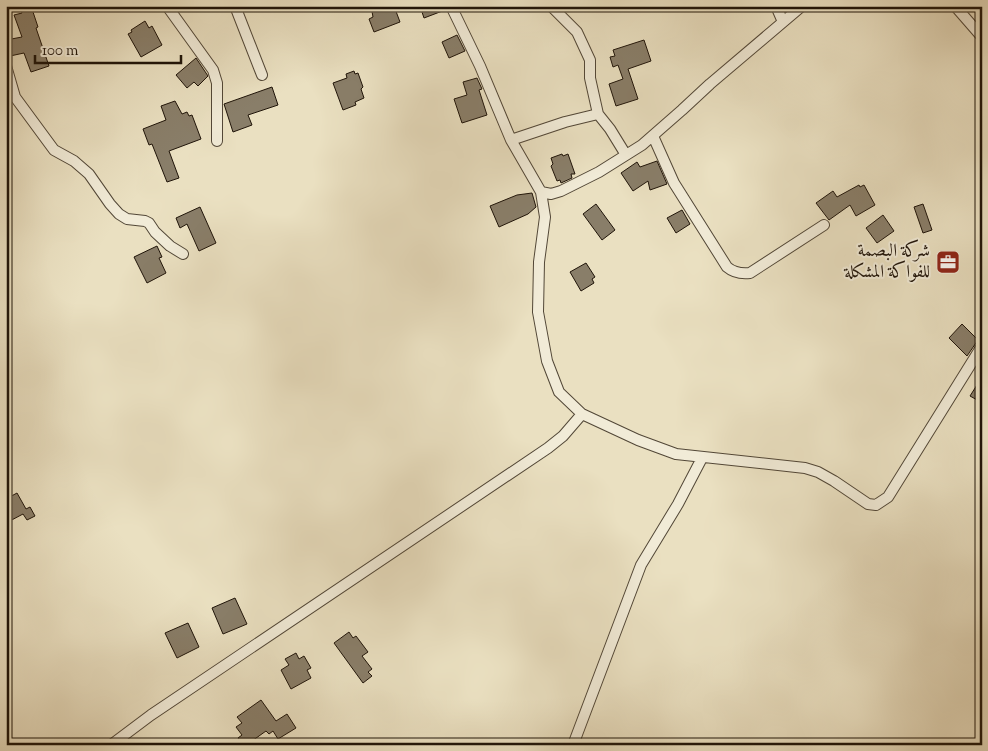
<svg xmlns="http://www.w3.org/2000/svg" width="988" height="751" viewBox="0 0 988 751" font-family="'Sorts Mill Goudy',Amiri,serif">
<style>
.building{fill:#897e69;stroke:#1f1409}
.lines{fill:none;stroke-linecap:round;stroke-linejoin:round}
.minor-casing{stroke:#524737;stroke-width:12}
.minor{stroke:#f1ebd7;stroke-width:10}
.labels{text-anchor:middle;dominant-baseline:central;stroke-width:4;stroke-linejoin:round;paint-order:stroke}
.poi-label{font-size:18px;fill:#1f1409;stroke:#f1ebd7;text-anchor:end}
</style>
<rect width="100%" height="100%" fill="#eae0c1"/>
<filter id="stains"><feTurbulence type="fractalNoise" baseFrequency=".004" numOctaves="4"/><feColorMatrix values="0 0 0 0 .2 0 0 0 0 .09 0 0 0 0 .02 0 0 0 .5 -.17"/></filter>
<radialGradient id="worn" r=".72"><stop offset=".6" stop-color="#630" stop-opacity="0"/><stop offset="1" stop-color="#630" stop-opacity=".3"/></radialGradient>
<!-- building -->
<path class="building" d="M 26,6 L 31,6 L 38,27 L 36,28 L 49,66 L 31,72 L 24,53 L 10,56 L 6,40 L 22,37 L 14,15 L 22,13 L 20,8 Z
M 371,6 L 394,6 L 400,22 L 374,32 L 369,19 L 373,17 Z
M 420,6 L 444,6 L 445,10 L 424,18 Z
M 145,21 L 149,28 L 152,26 L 162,45 L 141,57 L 128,34 L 132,32 L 131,30 Z
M 457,35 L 465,51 L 449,58 L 442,42 Z
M 644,40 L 651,61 L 628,69 L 638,99 L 616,106 L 609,84 L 623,79 L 618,65 L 613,67 L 610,57 L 615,56 L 613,50 Z
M 196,58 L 208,76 L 198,86 L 194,82 L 187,88 L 176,75 Z
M 354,71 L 355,74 L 358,73 L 363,87 L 361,89 L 364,98 L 355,102 L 356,105 L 343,110 L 333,83 L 347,78 L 346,74 Z
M 477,78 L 482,89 L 479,90 L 487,115 L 462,123 L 454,99 L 467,95 L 463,82 Z
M 272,87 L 278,105 L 248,115 L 252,125 L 233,132 L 224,104 Z
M 175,101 L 182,114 L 187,112 L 189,116 L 192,115 L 201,139 L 169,151 L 179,178 L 167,182 L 152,144 L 149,145 L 143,129 L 166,120 L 161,106 Z
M 562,154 L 563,156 L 568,154 L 575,174 L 571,174 L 572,178 L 561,183 L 560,180 L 557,181 L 551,166 L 553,164 L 551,158 Z
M 657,161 L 667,184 L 650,190 L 648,181 L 633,191 L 621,173 L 637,162 L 640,167 Z
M 859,185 L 860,187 L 864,185 L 875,205 L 856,216 L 850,205 L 829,220 L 816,203 L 833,191 L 837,197 Z
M 532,193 L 536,207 L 528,214 L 499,227 L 490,206 L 517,195 Z
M 596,204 L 615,230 L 602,240 L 583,214 Z
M 923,204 L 932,230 L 923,233 L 914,207 Z
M 200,207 L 216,243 L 199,251 L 187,224 L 180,228 L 176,218 Z
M 682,210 L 690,224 L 676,233 L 667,218 Z
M 883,215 L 894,231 L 877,243 L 866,228 Z
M 157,246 L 162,257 L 159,258 L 166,273 L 147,283 L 134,257 Z
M 586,263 L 595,277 L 592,279 L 594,283 L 581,291 L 570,272 Z
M 962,324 L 978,340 L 967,356 L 949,338 Z
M 982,377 L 982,397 L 979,401 L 970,396 Z
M 17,493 L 26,509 L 30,507 L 35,516 L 27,520 L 23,514 L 6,523 L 6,499 Z
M 235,598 L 247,624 L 223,634 L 212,608 Z
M 188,623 L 199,647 L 177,658 L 165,633 Z
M 349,632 L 353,638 L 356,636 L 368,652 L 362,656 L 372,669 L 368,672 L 372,676 L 363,683 L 334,643 Z
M 296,653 L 299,659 L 304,656 L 311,668 L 307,670 L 311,678 L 291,689 L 281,670 L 289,665 L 285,659 Z
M 261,700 L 276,721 L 287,714 L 296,728 L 278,739 L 273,731 L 269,734 L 266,731 L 252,741 L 254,745 L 243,745 L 238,738 L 242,735 L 236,727 L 242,723 L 237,717 Z"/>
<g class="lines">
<!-- minor casing -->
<g class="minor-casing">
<path id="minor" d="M 167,6 L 213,70 L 217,83 L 217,141
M 235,6 L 262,75
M 451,6 L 480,66 L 511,140 L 541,192 L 551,194 L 561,191 L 599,172 L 642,145 L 682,110 L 710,84 L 802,6
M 776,6 L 783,22
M 955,6 L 982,37
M 6,66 L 15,97 L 54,150 L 74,161 L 89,174 L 110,204 L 119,214 L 127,219 L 145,221 L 149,223 L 155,232 L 170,246 L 183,254
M 598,114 L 610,129 L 626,155
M 653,136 L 674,183 L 727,267 C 734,273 741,274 750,273 L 824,225
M 511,140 L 565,122 L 598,114 L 590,78 L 590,60 L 577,32 L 551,6
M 541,192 L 545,217 L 539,262 L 538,312 L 547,361 L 559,392 L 582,414 L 638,440 L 676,454 L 805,468 L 818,472 L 834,481 L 868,504 L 876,505 L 888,497 L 982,346
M 111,745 L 151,715 L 548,448 L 563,436 L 582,414
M 573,745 L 641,565 L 678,504 L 702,458"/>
</g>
<!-- minor -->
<use href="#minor" class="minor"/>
</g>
<!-- icons -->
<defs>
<g id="office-square" transform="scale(1.25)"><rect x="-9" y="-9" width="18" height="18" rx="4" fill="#8f2418" stroke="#f1ebd7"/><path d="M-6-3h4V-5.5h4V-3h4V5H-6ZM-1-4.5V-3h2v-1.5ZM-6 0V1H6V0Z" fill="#fff"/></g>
</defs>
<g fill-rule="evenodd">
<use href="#office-square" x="948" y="262"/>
</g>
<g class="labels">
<!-- poi labels -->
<g class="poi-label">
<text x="930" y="252">شركة البصمة<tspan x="930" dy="21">للفواكة المشكلة</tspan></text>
</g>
</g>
<!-- margin -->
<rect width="988" height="751" fill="none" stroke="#eae0c1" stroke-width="25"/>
<rect x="8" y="8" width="973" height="736" fill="none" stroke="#1f1409" stroke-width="2.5"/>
<rect x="12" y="12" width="963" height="726" fill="none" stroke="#1f1409"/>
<!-- scale -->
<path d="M35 55v8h146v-8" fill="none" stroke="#1f1409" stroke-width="2.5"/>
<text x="42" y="55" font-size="15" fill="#1f1409" stroke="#f1ebd7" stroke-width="4" paint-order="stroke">100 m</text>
<rect width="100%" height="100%" filter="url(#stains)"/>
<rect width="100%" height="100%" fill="url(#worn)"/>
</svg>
